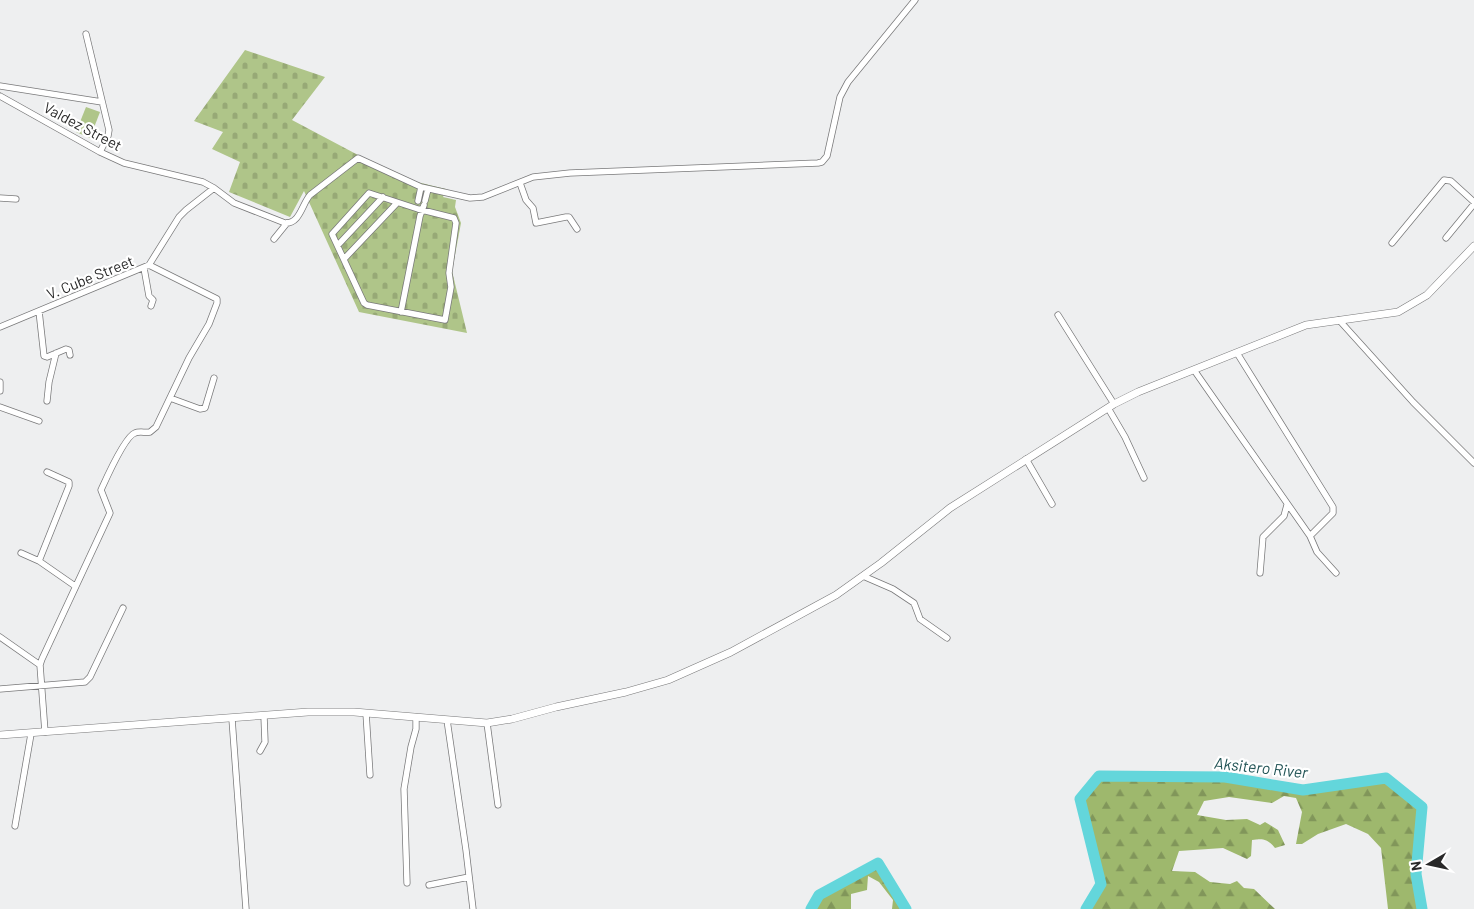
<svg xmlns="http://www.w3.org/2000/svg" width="1474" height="909" viewBox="0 0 1474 909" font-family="Barlow,sans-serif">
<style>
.grass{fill:#afc589}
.forest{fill:url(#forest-firs)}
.cemetery{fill:url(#cemetery-stones)}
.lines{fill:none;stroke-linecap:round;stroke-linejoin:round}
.river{stroke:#63d6db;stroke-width:11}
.minor-casing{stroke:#79797a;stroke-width:7}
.tertiary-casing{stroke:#79797a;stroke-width:8}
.minor{stroke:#fff;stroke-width:5.5}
.tertiary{stroke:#fff;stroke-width:7}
.labels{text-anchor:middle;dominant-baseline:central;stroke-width:4.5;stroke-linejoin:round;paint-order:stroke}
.street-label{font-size:15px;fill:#292929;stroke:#fff}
.water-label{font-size:16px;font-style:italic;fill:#215355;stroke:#fff}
</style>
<defs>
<pattern id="forest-firs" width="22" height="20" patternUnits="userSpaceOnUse" patternTransform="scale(1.25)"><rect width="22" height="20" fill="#9eb86d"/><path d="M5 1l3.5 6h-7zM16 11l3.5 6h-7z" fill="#81965a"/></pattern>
<pattern id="cemetery-stones" width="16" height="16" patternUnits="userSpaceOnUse" patternTransform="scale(1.25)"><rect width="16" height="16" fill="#afc589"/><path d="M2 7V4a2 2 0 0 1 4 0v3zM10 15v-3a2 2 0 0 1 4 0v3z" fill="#97a976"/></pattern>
</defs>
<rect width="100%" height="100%" fill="#eeeff0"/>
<!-- grass -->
<path class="grass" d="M 86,107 L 100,112 L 90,138 L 76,132 Z"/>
<!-- forest -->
<path class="forest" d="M 1099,776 L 1225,777 L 1303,790 L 1386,778 L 1422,807 L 1416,874 L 1422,909 L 1388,909 L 1381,848 L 1368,834 L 1346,824 L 1318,834 L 1302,844 L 1296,844 L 1302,812 L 1296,798 L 1284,796 L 1272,803 L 1229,797 L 1204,801 L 1197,815 L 1226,820 L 1247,819 L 1260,825 L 1265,822 L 1278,830 L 1285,845 L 1275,848 C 1268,839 1263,838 1252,840 L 1251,856 L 1247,859 L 1223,848 L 1179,851 L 1172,871 L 1195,872 L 1210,882 L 1230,884 L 1237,881 L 1244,888 L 1254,889 L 1275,909 L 1086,909 L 1098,888 L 1080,799 Z
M 878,863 L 906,909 L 892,909 L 893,900 L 879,882 L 868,876 L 867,890 L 851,894 L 851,909 L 811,909 L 819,895 Z"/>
<!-- cemetery -->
<path class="cemetery" d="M 245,50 L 325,77 L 292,120 L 358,155 L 417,182 L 446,189 L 443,197 L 456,200 L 455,207 L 461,223 L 452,271 L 467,333 L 359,312 L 304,191 L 290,217 L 229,192 L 240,162 L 212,149 L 223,132 L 194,121 Z"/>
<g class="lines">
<!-- river -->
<path class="river" d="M 811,909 L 819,895 L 878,863 L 906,909
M 1086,909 L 1101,884 L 1080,799 L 1099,776 L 1225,777 L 1303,790 L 1386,778 L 1422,807 L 1416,874 L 1422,909"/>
<!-- minor casing -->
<g class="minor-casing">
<path id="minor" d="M 86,34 L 109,130 L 108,136 L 100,152
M 0,86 L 102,102
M 0,96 L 100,152 L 124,163 L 203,182 L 214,188 L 234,203 L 285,223 C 300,224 302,204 310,195 L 358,158 L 421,187 L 470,198 L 483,197 L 533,177 L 570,173 L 818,163 L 822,162 L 827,156 L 840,97 L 848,82 L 915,0
M 520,183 L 526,200 L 533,208 L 536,223 L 566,217 L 569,217 L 577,229
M 369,193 L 418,209 L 454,218 L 456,223 L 449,273 L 451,287 L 445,320 L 367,305 L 364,303 L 332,234 Z
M 0,198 L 16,199
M 418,201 L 421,187
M 425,201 L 428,189
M 1446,238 L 1474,204
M 274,239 L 287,223
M 1392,243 L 1444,180 L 1451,181 L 1474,202
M 338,245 L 383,197
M 344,259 L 397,203
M 144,268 L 149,296 L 153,300 L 151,306
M 39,311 L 44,356 L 47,357 L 66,349 L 69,350 L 70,355
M 401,312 L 420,216 L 424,205
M 1058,315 L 1114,404
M 1339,320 L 1413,402 L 1474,463
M 0,327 L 149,265 L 179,217 L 186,210 L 214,188
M 1194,370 L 1310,536 L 1333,513 L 1333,507 L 1237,353
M 0,382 L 0,391
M 170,398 L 200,409 L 205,408 L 214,378
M 47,401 L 49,382 L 56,353
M 0,407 L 39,421
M 1108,408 L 1125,437 L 1144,478
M 1026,459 L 1052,504
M 1310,536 L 1317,552 L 1336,573
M 21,553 L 39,561 L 69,486 L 69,482 L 47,472
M 39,561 L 75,586
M 1260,573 L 1263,537 L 1284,516 L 1287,505
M 863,576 L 893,589 L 914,603 L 920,619 L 947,638
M 0,637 L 40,665
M 0,689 L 85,682 L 90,677 L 123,608
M 366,713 L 370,775
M 232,719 L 246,909
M 447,720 L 466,850 L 473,909
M 487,723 L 498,805
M 45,732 L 40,665 L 42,659 L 110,513 L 101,490 C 106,479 125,436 135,433 C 139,431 146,433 150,432 L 156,427 L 189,358 L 209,324 L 217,303 L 217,299 L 149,265
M 260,751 L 265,742 L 264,716
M 15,826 L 31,734
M 407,883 L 404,789 L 411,747 L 416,729 L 416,717
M 429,885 L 469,877"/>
</g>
<!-- tertiary casing -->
<g class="tertiary-casing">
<path id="tertiary" d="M 0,735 L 308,712 L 354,712 L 487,723 L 512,719 L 556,707 L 626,692 L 668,680 L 731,652 L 836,595 L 881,563 L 950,508 L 1114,404 L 1138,392 L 1306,325 L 1398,312 L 1427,295 L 1474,246"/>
</g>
<!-- minor -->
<use href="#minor" class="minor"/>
<!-- tertiary -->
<use href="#tertiary" class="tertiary"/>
</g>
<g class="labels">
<!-- street labels -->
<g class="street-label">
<text transform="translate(83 126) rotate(28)">Valdez Street</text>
<text transform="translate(90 277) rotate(-22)">V. Cube Street</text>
</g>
<!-- water labels -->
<g class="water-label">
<text transform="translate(1261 767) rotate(6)">Aksitero River</text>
</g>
</g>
<!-- north arrow -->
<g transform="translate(1429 864) rotate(261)" stroke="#ffffff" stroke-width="4" paint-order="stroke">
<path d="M0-4L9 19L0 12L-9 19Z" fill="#292929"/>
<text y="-8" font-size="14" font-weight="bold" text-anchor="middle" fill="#292929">N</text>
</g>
</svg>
